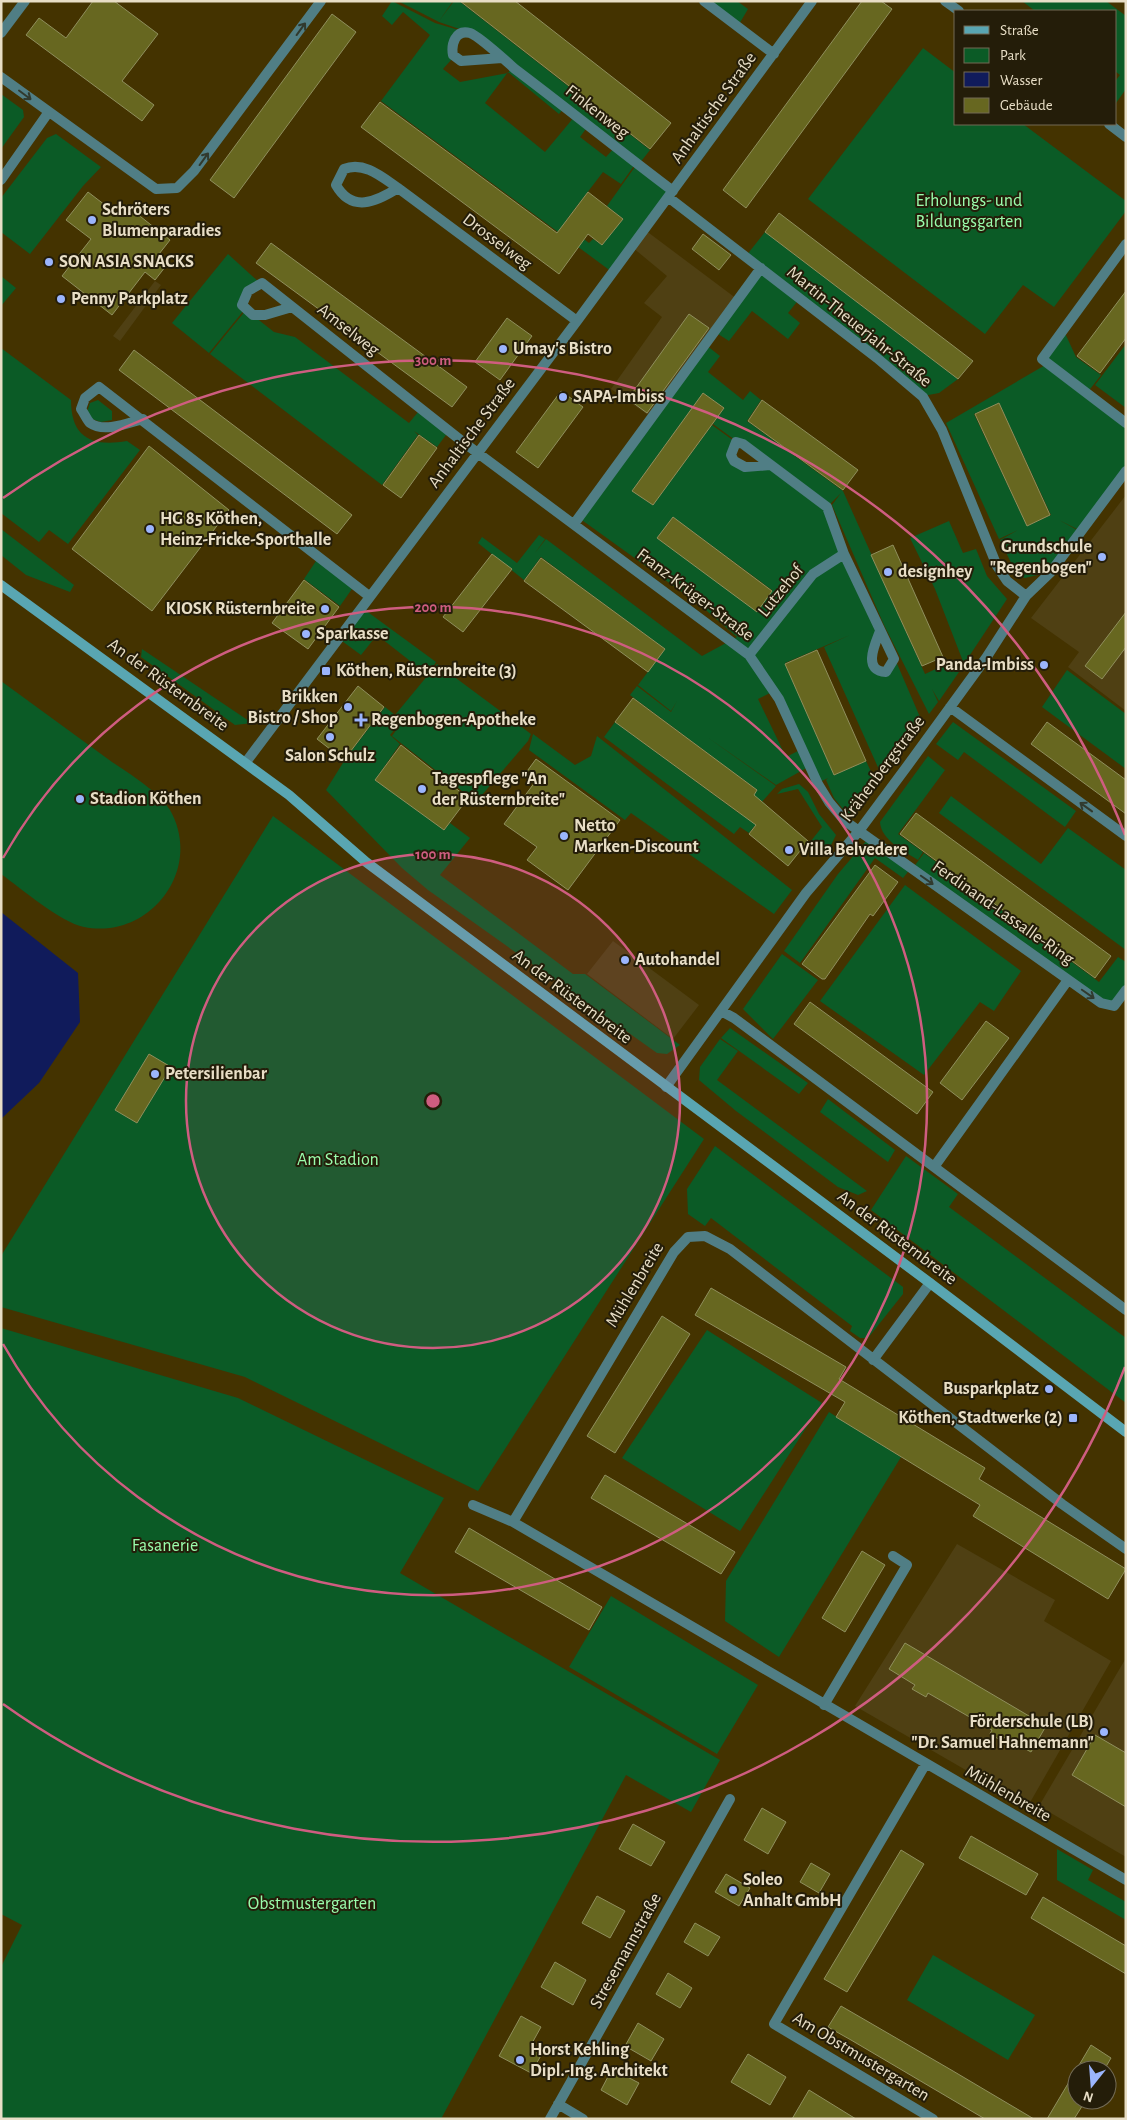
<svg xmlns="http://www.w3.org/2000/svg" width="1127" height="2120" viewBox="0 0 1127 2120" font-family="'Alegreya Sans',sans-serif">
<style>
.built{fill:#4f4013}
.green{fill:#0b5b26;fill-rule:evenodd}
.water{fill:#101b5b}
.building{fill:#676720;stroke:#8f8f5d}
.lines{fill:none;stroke-linecap:round;stroke-linejoin:round}
.street{stroke:#507e85;stroke-width:10}
.secondary{stroke:#59a6b2;stroke-width:10}
.oneway{stroke:#313a2e}
.ring{fill:none;stroke:#cf5d80;stroke-width:2.5}
.poi-dot{fill:#9bb5fd;stroke:#241d09;stroke-width:2}
.labels{text-anchor:middle;dominant-baseline:central;stroke-width:4;stroke-linejoin:round;paint-order:stroke}
.street-label{font-size:18px;fill:#e8dec6;stroke:#241d09}
.park-label{font-size:18px;fill:#9afdac;stroke:#241d09}
.poi-label{font-size:18px;font-weight:bold;fill:#e8dec6;stroke:#241d09;text-anchor:start}
.centre{fill:#cf5d80;stroke:#241d09;stroke-width:2.5}
.ring-label{font-size:15px;text-anchor:middle;font-weight:bold;fill:#cf5d80;stroke:#241d09;stroke-width:4;stroke-linejoin:round;paint-order:stroke}
</style>
<rect width="100%" height="100%" fill="#430"/>
<!-- built -->
<path class="built" d="M 645,230 L 737,299 L 651,417 L 611,389 L 662,317 L 644,303 L 667,276 L 632,247 Z
M 155,281 L 161,285 L 120,341 L 113,336 Z
M 1126,495 L 1126,711 L 1068,667 L 1079,652 L 1031,618 Z
M 613,941 L 699,1005 L 673,1039 L 587,974 Z
M 957,1544 L 1055,1600 L 1044,1621 L 1111,1661 L 1028,1806 L 855,1706 Z
M 1126,1658 L 1126,1857 L 1039,1806 Z"/>
<!-- green -->
<path class="green" d="M 392,1 L 435,23 L 462,31 L 452,59 L 443,69 L 460,82 L 508,73 L 512,67 L 564,108 L 559,114 L 508,72 L 485,103 L 545,152 L 575,116 L 588,126 L 580,137 L 606,157 L 615,147 L 636,163 L 621,184 L 603,172 L 567,219 L 573,231 L 589,243 L 593,239 L 602,245 L 623,219 L 607,206 L 637,164 L 672,191 L 612,272 L 381,101 L 430,35 L 403,12 L 392,25 L 382,16 Z
M 398,1 L 453,1 L 439,21 L 454,1 L 459,1 L 650,150 L 639,164 L 471,33 L 439,22 Z
M 706,1 L 737,1 L 748,9 L 738,26 Z
M 1022,1 L 1106,1 L 1126,16 L 1126,89 L 1116,103 L 1116,80 L 1120,75 L 1116,72 L 1116,11 L 1035,11 Z
M 923,48 L 956,73 L 956,124 L 1023,124 L 1126,201 L 1126,211 L 1054,307 L 1023,285 L 985,334 L 808,199 Z
M 1,94 L 23,110 L 24,117 L 1,149 Z
M 56,134 L 101,167 L 83,186 L 30,254 L 1,232 L 1,198 L 47,138 Z
M 765,232 L 958,379 L 939,393 L 923,396 L 800,298 L 788,313 L 800,323 L 788,339 L 752,311 L 729,341 L 715,332 L 761,268 L 746,256 Z
M 228,254 L 260,283 L 247,290 L 245,309 L 209,353 L 172,323 Z
M 1,276 L 16,288 L 1,306 Z
M 246,310 L 274,332 L 295,337 L 409,423 L 423,406 L 452,427 L 437,447 L 414,431 L 418,435 L 382,485 L 210,354 Z
M 1064,331 L 1076,357 L 1101,375 L 1087,393 L 1043,360 Z
M 1126,344 L 1126,408 L 1095,385 Z
M 706,345 L 720,356 L 708,372 L 743,400 L 750,391 L 761,400 L 747,421 L 843,491 L 925,674 L 953,661 L 959,672 L 939,701 L 932,689 L 938,702 L 929,714 L 884,625 L 832,505 L 841,493 L 827,507 L 744,442 L 735,440 L 713,424 L 724,408 L 703,393 L 632,491 L 653,505 L 712,425 L 734,441 L 731,455 L 734,462 L 745,468 L 770,468 L 826,508 L 843,554 L 880,631 C 875,644 862,672 886,672 L 895,659 L 920,717 L 881,774 L 824,647 L 850,635 L 785,663 L 834,775 L 866,761 L 878,786 L 858,811 L 847,814 L 834,798 L 826,780 L 828,778 L 818,783 L 768,678 L 774,691 L 758,699 L 786,757 L 802,749 L 810,766 L 776,785 L 707,737 L 776,786 L 752,813 L 763,802 L 769,808 L 749,833 L 740,827 L 734,834 L 604,737 L 615,722 L 740,814 L 757,790 L 630,695 L 637,686 L 671,712 L 677,701 L 671,711 L 638,685 L 665,649 L 541,557 L 524,580 L 478,543 L 482,537 L 517,563 L 539,535 L 545,539 L 535,553 L 546,539 L 702,656 L 737,637 L 700,605 L 579,518 ZM 673,517 L 772,590 L 758,612 L 657,538 Z
M 1,348 L 71,400 C 71,438 92,447 127,441 L 140,450 L 68,544 L 49,530 L 39,542 L 1,513 Z
M 1047,364 L 1126,424 L 1126,470 L 1079,530 L 1059,520 L 1079,531 L 1050,572 L 1025,578 L 1017,575 L 1000,540 L 1018,530 L 999,539 L 946,423 ZM 999,403 L 1051,515 L 1027,526 L 974,414 Z
M 98,400 L 112,411 L 112,420 L 101,422 L 92,419 L 87,412 L 90,403 Z
M 949,521 L 963,553 L 976,549 L 987,576 L 1007,599 L 964,664 L 935,589 L 910,538 Z
M 1,529 L 74,585 L 70,592 L 26,575 L 1,555 Z
M 318,558 L 354,586 L 340,606 L 304,579 Z
M 365,610 L 436,662 L 430,672 L 437,664 L 531,734 L 528,741 L 476,802 L 392,736 L 409,712 L 390,735 L 400,744 L 375,780 L 444,830 L 450,823 L 470,838 L 440,875 L 573,974 L 585,974 L 680,1045 L 667,1054 L 657,1053 L 428,890 L 402,868 L 326,790 L 346,758 L 385,707 L 395,715 L 428,675 L 377,635 L 361,655 L 342,641 Z
M 142,649 L 252,723 L 235,725 L 141,657 Z
M 1067,670 L 1126,714 L 1126,769 L 1042,707 Z
M 1,681 C 38,708 75,735 112,762 C 130,774 159,792 170,810 C 204,870 149,940 84,927 C 60,922 22,889 1,874 Z
M 953,722 L 1076,811 L 1065,827 L 964,752 L 958,760 L 936,744 Z
M 533,734 L 575,765 L 591,756 L 597,736 L 792,890 L 774,914 L 631,813 L 625,820 L 529,750 Z
M 928,756 L 945,770 L 898,834 L 923,852 L 918,860 C 904,851 881,840 880,822 Z
M 799,784 L 808,792 L 819,814 L 836,835 L 827,853 L 811,841 L 822,827 L 798,789 L 777,794 L 782,789 Z
M 951,796 L 1041,864 L 1068,828 L 1126,870 L 1126,950 L 939,813 Z
M 273,816 L 704,1139 L 478,1491 L 245,1377 L 1,1307 L 1,1256 Z
M 866,841 L 911,868 L 903,878 L 875,858 L 800,963 L 784,951 L 838,874 Z
M 924,853 L 1099,982 L 1118,957 L 1126,962 L 1126,989 L 1114,1006 L 1098,998 L 913,868 Z
M 905,885 L 1021,971 L 994,1011 L 980,1002 L 924,1075 L 820,1001 Z
M 782,954 L 818,980 L 773,1039 L 743,1009 Z
M 730,1028 L 808,1083 L 799,1094 L 721,1038 Z
M 720,1039 L 738,1051 L 717,1080 L 867,1191 L 858,1195 L 838,1187 L 736,1111 L 699,1080 L 700,1067 Z
M 828,1099 L 895,1150 L 888,1162 L 820,1112 Z
M 715,1146 L 903,1287 L 903,1294 L 868,1338 L 860,1338 L 850,1331 L 852,1326 L 711,1218 L 705,1226 L 688,1214 L 687,1189 Z
M 906,1156 L 958,1194 L 949,1207 L 1126,1338 L 1126,1403 L 871,1210 Z
M 1,1328 L 238,1398 L 444,1498 L 400,1573 L 720,1760 L 691,1812 L 626,1775 L 441,2119 L 1,2119 L 1,1967 L 22,1925 L 1,1914 Z
M 707,1330 L 822,1403 L 740,1531 L 622,1458 Z
M 829,1412 L 901,1457 L 779,1657 L 725,1621 L 726,1581 Z
M 611,1596 L 758,1685 L 717,1754 L 569,1667 Z
M 1057,1849 L 1093,1870 L 1088,1880 L 1126,1902 L 1126,1920 L 1057,1880 Z
M 933,1955 L 1035,2015 L 1008,2060 L 907,2000 Z"/>
<!-- water -->
<path class="water" d="M 1,912 L 78,973 L 80,1022 L 39,1083 L 1,1119 Z"/>
<!-- building -->
<path class="building" d="M 93,1 L 114,1 L 158,34 L 122,81 L 154,105 L 142,121 L 26,35 L 39,18 L 66,38 Z
M 460,1 L 515,1 L 671,123 L 650,149 Z
M 862,1 L 881,1 L 892,9 L 746,208 L 723,190 Z
M 332,14 L 356,32 L 234,198 L 210,180 Z
M 380,102 L 557,233 L 588,192 L 623,219 L 602,245 L 588,234 L 559,274 L 361,127 Z
M 88,192 L 118,215 L 126,205 L 170,240 L 159,254 L 169,262 L 155,280 L 145,272 L 112,315 L 62,276 L 91,239 L 66,220 Z
M 779,213 L 973,361 L 958,379 L 765,232 Z
M 703,234 L 731,255 L 719,270 L 692,249 Z
M 271,243 L 467,387 L 452,407 L 256,263 Z
M 1126,291 L 1126,338 L 1100,373 L 1077,356 Z
M 689,314 L 709,328 L 647,413 L 628,399 Z
M 507,318 L 532,336 L 500,380 L 475,362 Z
M 134,350 L 352,515 L 337,534 L 119,370 Z
M 561,391 L 583,407 L 538,468 L 516,452 Z
M 703,393 L 724,408 L 653,505 L 632,491 Z
M 762,400 L 858,470 L 843,490 L 748,421 Z
M 999,403 L 1050,515 L 1027,526 L 975,414 Z
M 419,435 L 437,448 L 401,498 L 383,485 Z
M 149,446 L 229,510 L 152,611 L 72,549 Z
M 673,517 L 772,591 L 757,612 L 657,538 Z
M 893,545 L 943,657 L 922,666 L 871,555 Z
M 492,554 L 512,569 L 463,632 L 443,617 Z
M 541,558 L 665,649 L 648,672 L 524,581 Z
M 304,580 L 339,607 L 308,649 L 272,623 Z
M 1126,612 L 1126,647 L 1102,679 L 1085,666 Z
M 817,650 L 866,761 L 834,775 L 785,664 Z
M 358,686 L 384,707 L 344,760 L 317,739 Z
M 633,698 L 757,790 L 754,795 L 808,841 L 788,866 L 749,834 L 756,825 L 615,722 Z
M 1047,722 L 1126,780 L 1126,814 L 1031,744 Z
M 401,745 L 468,798 L 444,830 L 375,780 Z
M 536,759 L 620,820 L 568,890 L 527,860 L 537,847 L 504,824 L 535,782 L 525,774 Z
M 916,813 L 1111,956 L 1095,978 L 900,834 Z
M 875,865 L 898,882 L 873,916 L 870,914 L 825,979 L 822,979 L 802,964 Z
M 810,1002 L 933,1092 L 917,1114 L 794,1024 Z
M 986,1021 L 1009,1038 L 962,1100 L 940,1083 Z
M 149,1054 L 171,1067 L 137,1123 L 115,1110 Z
M 711,1288 L 846,1367 L 839,1379 L 985,1468 L 979,1479 L 1126,1569 L 1108,1599 L 973,1516 L 980,1505 L 836,1417 L 845,1402 L 695,1315 Z
M 662,1316 L 690,1334 L 615,1453 L 587,1436 Z
M 605,1475 L 735,1552 L 721,1574 L 591,1498 Z
M 469,1528 L 602,1607 L 589,1630 L 455,1552 Z
M 862,1551 L 885,1565 L 845,1632 L 822,1618 Z
M 905,1643 L 1046,1726 L 1031,1752 L 1004,1737 L 1002,1741 L 990,1734 L 992,1730 L 928,1693 L 926,1697 L 912,1689 L 915,1685 L 889,1669 Z
M 1095,1735 L 1126,1753 L 1126,1807 L 1072,1775 Z
M 762,1808 L 786,1822 L 768,1854 L 744,1840 Z
M 633,1824 L 665,1842 L 651,1866 L 619,1849 Z
M 971,1836 L 1038,1874 L 1026,1895 L 959,1858 Z
M 901,1850 L 924,1864 L 847,1992 L 824,1979 Z
M 811,1863 L 830,1874 L 819,1893 L 800,1882 Z
M 726,1874 L 750,1888 L 739,1906 L 715,1892 Z
M 597,1896 L 625,1911 L 610,1938 L 582,1923 Z
M 1043,1897 L 1126,1946 L 1126,1974 L 1031,1918 Z
M 695,1923 L 720,1937 L 708,1956 L 684,1942 Z
M 555,1962 L 586,1980 L 573,2005 L 541,1987 Z
M 668,1973 L 692,1988 L 680,2008 L 656,1994 Z
M 841,2006 L 953,2071 L 1034,2119 L 985,2119 L 851,2040 L 828,2027 Z
M 521,2016 L 541,2027 L 531,2045 L 543,2052 L 531,2073 L 499,2056 Z
M 638,2023 L 664,2039 L 651,2061 L 625,2046 Z
M 1091,2045 L 1111,2058 L 1104,2070 L 1077,2070 L 1077,2100 L 1086,2100 L 1074,2119 L 1047,2119 Z
M 748,2054 L 786,2077 L 770,2105 L 731,2082 Z
M 612,2069 L 639,2083 L 627,2105 L 601,2090 Z
M 809,2090 L 856,2119 L 792,2119 Z"/>
<g class="lines">
<!-- street -->
<path class="street" d="M 704,1 L 774,54
M 945,1 L 959,11
M 1,33 L 25,1
M 502,58 L 461,61 L 453,55 C 451,45 455,29 470,33 C 479,36 506,61 515,69 C 568,109 620,151 673,191
M 1,77 L 156,189 L 177,188 L 194,171 L 321,1
M 1109,124 L 1126,137
M 1,180 L 48,113
M 398,188 C 376,202 352,213 336,185 L 344,169 C 364,161 382,177 398,188 L 577,321
M 668,197 L 877,358 L 923,397 L 942,430 L 997,566 L 1007,581 L 1026,596
M 1126,244 L 1042,359 L 1126,423
M 292,307 L 265,315 L 253,315 L 242,305 L 248,291 L 262,283 L 463,442 L 749,655 L 779,699 L 818,784 L 829,802 L 845,821 L 1101,1003 L 1114,1006 L 1126,990
M 143,419 C 128,423 104,433 90,423 C 87,420 84,413 81,409 L 85,398 L 99,387 L 369,596
M 770,465 L 745,467 L 734,461 L 731,455 L 736,442 L 743,444 L 827,507 L 844,554
M 574,524 L 761,268
M 749,655 L 813,574 L 844,554 L 894,659 L 886,672 C 862,671 875,644 880,631
M 950,707 L 1126,836
M 246,762 L 577,321 L 812,1
M 721,1011 L 734,1018 L 1126,1310
M 666,1087 L 806,893 L 859,831 L 908,765 L 986,658 L 1026,596 L 1050,573 L 1126,471
M 934,1167 L 1068,980
M 873,1360 L 930,1283
M 473,1505 L 513,1522 L 1126,1880
M 513,1522 L 674,1252 L 688,1237 L 705,1236 L 730,1249 L 1062,1504 L 1126,1549
M 824,1705 L 907,1565 L 893,1556
M 925,1765 L 774,2024 L 933,2119
M 558,2104 L 583,2119
M 550,2119 L 730,1799"/>
<!-- secondary -->
<path class="secondary" d="M 1,585 L 289,795 L 366,862 L 930,1283 L 1126,1432"/>
</g>
<!-- one-way arrows -->
<defs><path id="oneway-shaft" d="M-6 0H5M1.5-3L5.5 0L1.5 3" fill="none" stroke-width="1.6" stroke-linecap="round" stroke-linejoin="round" transform="scale(1.25)"/></defs>
<g class="oneway">
<use href="#oneway-shaft" transform="translate(301 29) rotate(-54)"/>
<use href="#oneway-shaft" transform="translate(25 95) rotate(37)"/>
<use href="#oneway-shaft" transform="translate(204 159) rotate(-54)"/>
<use href="#oneway-shaft" transform="translate(1086 807) rotate(-144)"/>
<use href="#oneway-shaft" transform="translate(927 880) rotate(35)"/>
<use href="#oneway-shaft" transform="translate(1088 994) rotate(35)"/>
</g>
<!-- distance rings -->
<circle cx="433" cy="1101" r="247" fill="#cf5d80" fill-opacity=".12"/>
<g class="ring">
<circle cx="433" cy="1101" r="247"/>
<path d="M3 858A494 494 0 1 1 3 1344"/>
<path d="M1125 1367A741 741 0 0 1 3 1704M3 498A741 741 0 0 1 1125 835"/>
</g>
<!-- markers -->
<g class="poi-dot">
<circle cx="92" cy="220" r="5"/>
<circle cx="49" cy="262" r="5"/>
<circle cx="61" cy="299" r="5"/>
<circle cx="503" cy="349" r="5"/>
<circle cx="563" cy="397" r="5"/>
<circle cx="150" cy="529" r="5"/>
<circle cx="1102" cy="557" r="5"/>
<circle cx="888" cy="572" r="5"/>
<circle cx="325" cy="609" r="5"/>
<circle cx="306" cy="634" r="5"/>
<circle cx="1044" cy="665" r="5"/>
<rect x="321" y="666" width="10" height="10" rx="2.5"/>
<circle cx="348" cy="707" r="5"/>
<path d="M358.5 712.5h5v5h5v5h-5v5h-5v-5h-5v-5h5z"/>
<circle cx="330" cy="737" r="5"/>
<circle cx="422" cy="789" r="5"/>
<circle cx="80" cy="799" r="5"/>
<circle cx="564" cy="836" r="5"/>
<circle cx="789" cy="850" r="5"/>
<circle cx="625" cy="960" r="5"/>
<circle cx="155" cy="1074" r="5"/>
<circle cx="1049" cy="1389" r="5"/>
<rect x="1068" y="1413" width="10" height="10" rx="2.5"/>
<circle cx="1104" cy="1732" r="5"/>
<circle cx="733" cy="1890" r="5"/>
<circle cx="520" cy="2060" r="5"/>
</g>
<g class="labels">
<!-- street labels -->
<g class="street-label">
<text transform="translate(714 108) rotate(-54)">Anhaltische Straße</text>
<text transform="translate(597 112) rotate(38)">Finkenweg</text>
<text transform="translate(497 242) rotate(37)">Drosselweg</text>
<text transform="translate(859 327) rotate(39)">Martin-Theuerjahr-Straße</text>
<text transform="translate(348 330) rotate(38)">Amselweg</text>
<text transform="translate(472 433) rotate(-53)">Anhaltische Straße</text>
<text transform="translate(781 591) rotate(-51)">Lutzehof</text>
<text transform="translate(695 595) rotate(37)">Franz-Krüger-Straße</text>
<text transform="translate(168 685) rotate(36)">An der Rüsternbreite</text>
<text transform="translate(883 769) rotate(-53)">Krähenbergstraße</text>
<text transform="translate(1003 913) rotate(35)">Ferdinand-Lassalle-Ring</text>
<text transform="translate(572 997) rotate(37)">An der Rüsternbreite</text>
<text transform="translate(897 1238) rotate(37)">An der Rüsternbreite</text>
<text transform="translate(635 1285) rotate(-59)">Mühlenbreite</text>
<text transform="translate(1008 1794) rotate(30)">Mühlenbreite</text>
<text transform="translate(626 1951) rotate(-61)">Stresemannstraße</text>
<text transform="translate(861 2057) rotate(31)">Am Obstmustergarten</text>
</g>
<!-- park labels -->
<g class="park-label">
<text x="969" y="201">Erholungs- und<tspan x="969" dy="21">Bildungsgarten</tspan></text>
<text x="338" y="1160">Am Stadion</text>
<text x="165" y="1546">Fasanerie</text>
<text x="312" y="1904">Obstmustergarten</text>
</g>
<!-- poi labels -->
<g class="poi-label">
<text x="102" y="210">Schröters<tspan x="102" dy="21">Blumenparadies</tspan></text>
<text x="59" y="262">SON ASIA SNACKS</text>
<text x="71" y="299">Penny Parkplatz</text>
<text x="513" y="349">Umay's Bistro</text>
<text x="573" y="397">SAPA-Imbiss</text>
<text x="160" y="519">HG 85 Köthen,<tspan x="160" dy="21">Heinz-Fricke-Sporthalle</tspan></text>
<text x="1092" y="547" text-anchor="end">Grundschule<tspan x="1092" dy="21">"Regenbogen"</tspan></text>
<text x="898" y="572">designhey</text>
<text x="315" y="609" text-anchor="end">KIOSK Rüsternbreite</text>
<text x="316" y="634">Sparkasse</text>
<text x="1034" y="665" text-anchor="end">Panda-Imbiss</text>
<text x="336" y="671">Köthen, Rüsternbreite (3)</text>
<text x="338" y="697" text-anchor="end">Brikken<tspan x="338" dy="21">Bistro / Shop</tspan></text>
<text x="371" y="720">Regenbogen-Apotheke</text>
<text x="330" y="756" text-anchor="middle">Salon Schulz</text>
<text x="432" y="779">Tagespflege "An<tspan x="432" dy="21">der Rüsternbreite"</tspan></text>
<text x="90" y="799">Stadion Köthen</text>
<text x="574" y="826">Netto<tspan x="574" dy="21">Marken-Discount</tspan></text>
<text x="799" y="850">Villa Belvedere</text>
<text x="635" y="960">Autohandel</text>
<text x="165" y="1074">Petersilienbar</text>
<text x="1039" y="1389" text-anchor="end">Busparkplatz</text>
<text x="1063" y="1418" text-anchor="end">Köthen, Stadtwerke (2)</text>
<text x="1094" y="1722" text-anchor="end">Förderschule (LB)<tspan x="1094" dy="21">"Dr. Samuel Hahnemann"</tspan></text>
<text x="743" y="1880">Soleo<tspan x="743" dy="21">Anhalt GmbH</tspan></text>
<text x="530" y="2050">Horst Kehling<tspan x="530" dy="21">Dipl.-Ing. Architekt</tspan></text>
</g>
</g>
<circle cx="433" cy="1101" r="8" class="centre"/>
<g class="ring-label">
<text x="433" y="365">300 m</text>
<text x="433" y="612">200 m</text>
<text x="433" y="859">100 m</text>
</g>
<!-- border -->
<rect width="1127" height="2120" fill="none" stroke="#e8dec6" stroke-width="5"/>
<!-- legend -->
<rect x="954" y="10" width="162" height="115" fill="#241d09" stroke="#726a55"/>
<rect x="964" y="26" width="25" height="8" fill="#59a6b2" stroke="#726a55"/>
<text x="1000" y="35" font-size="15" fill="#e8dec6">Straße</text>
<rect x="964" y="48" width="25" height="15" fill="#0b5b26" stroke="#726a55"/>
<text x="1000" y="60" font-size="15" fill="#e8dec6">Park</text>
<rect x="964" y="72" width="25" height="15" fill="#101b5b" stroke="#726a55"/>
<text x="1000" y="85" font-size="15" fill="#e8dec6">Wasser</text>
<rect x="964" y="98" width="25" height="15" fill="#676720" stroke="#726a55"/>
<text x="1000" y="110" font-size="15" fill="#e8dec6">Gebäude</text>
<!-- north arrow -->
<g transform="translate(1092 2085) rotate(197)"><circle r="24" fill="#241d09" stroke="#726a55"/>
<path d="M0-4L9 19L0 12L-9 19Z" fill="#9bb5fd"/>
<text y="-8" font-size="14" font-weight="bold" text-anchor="middle" fill="#e8dec6">N</text>
</g>
</svg>
